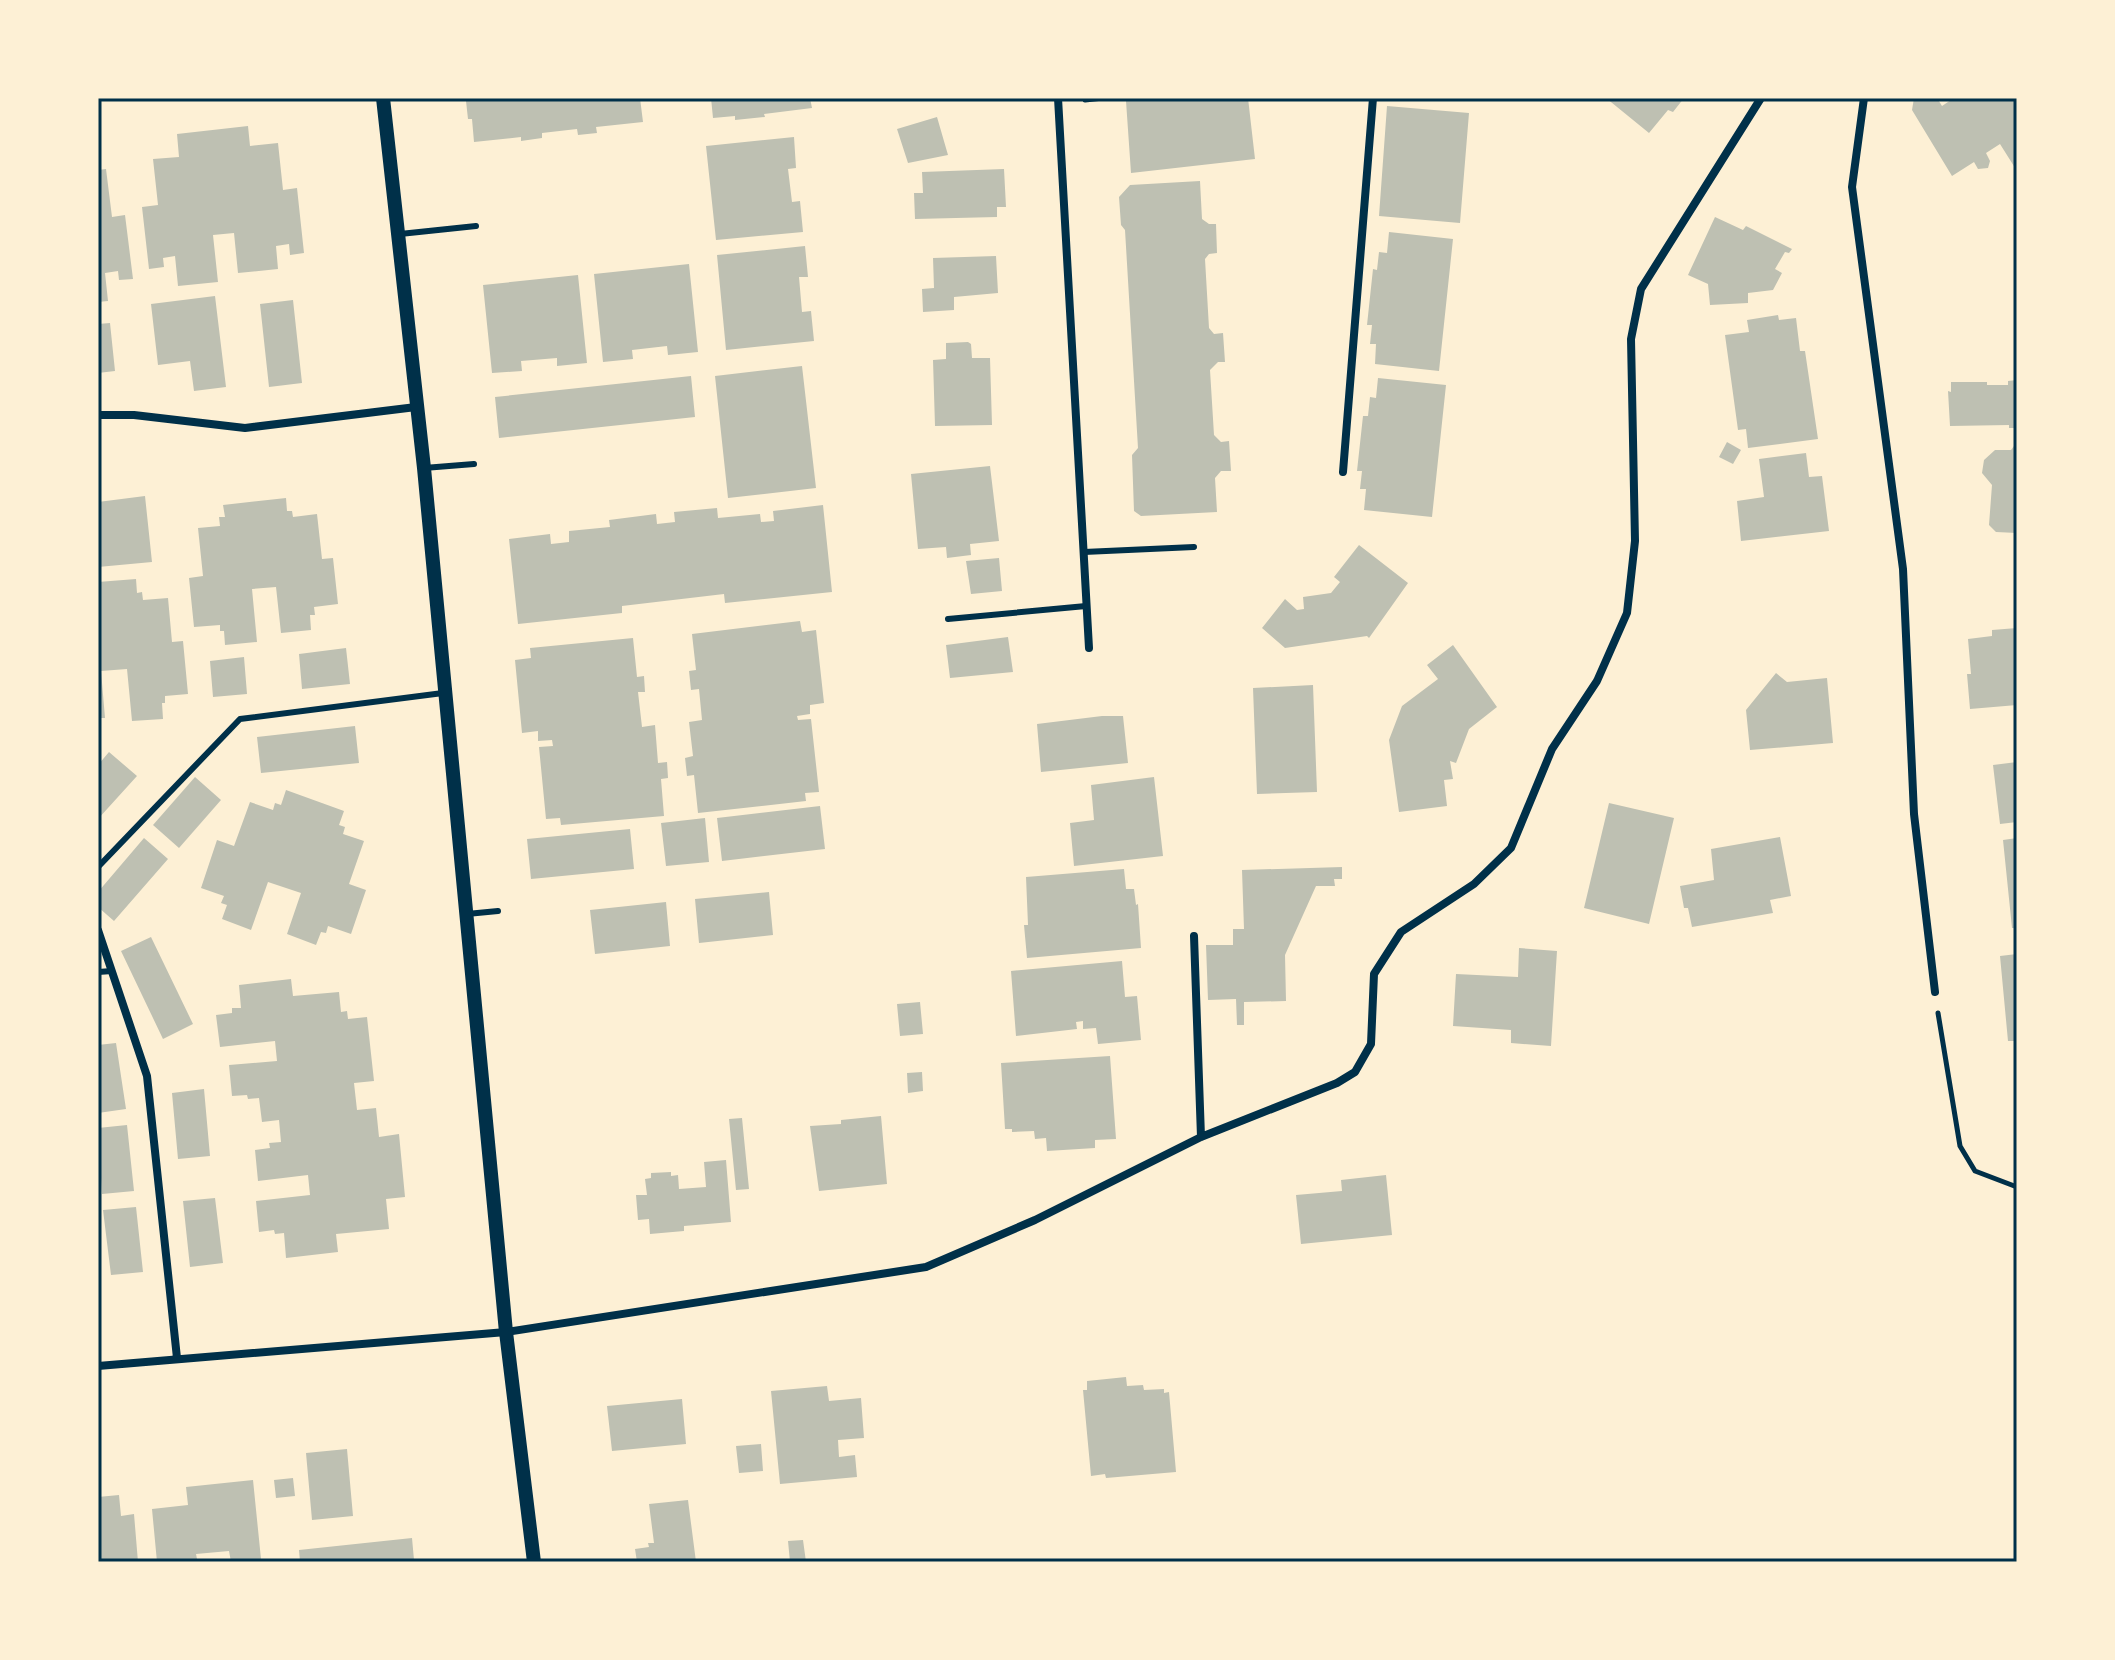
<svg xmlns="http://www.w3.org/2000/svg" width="2115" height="1660" viewBox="0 0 2115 1660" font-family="'Playfair Display',serif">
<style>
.building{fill:#bec0b2}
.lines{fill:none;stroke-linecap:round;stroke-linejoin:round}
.path{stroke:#003049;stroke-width:5}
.service{stroke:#003049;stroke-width:6}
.minor{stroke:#003049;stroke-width:8}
.tertiary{stroke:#003049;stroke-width:14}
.neatline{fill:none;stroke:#003049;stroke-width:3}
</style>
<rect width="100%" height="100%" fill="#fdf0d5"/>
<!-- building -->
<path class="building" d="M 469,98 L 640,98 L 643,122 L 596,127 L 597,133 L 578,135 L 577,129 L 542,133 L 542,138 L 521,141 L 521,137 L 474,142 L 472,119 L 468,119 L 466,101 Z
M 711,98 L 810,98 L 812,108 L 764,114 L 765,117 L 735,120 L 735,116 L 713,118 Z
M 1155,98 L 1248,98 L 1255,159 L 1131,173 L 1126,101 Z
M 1606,98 L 1684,98 L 1673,112 L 1668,110 L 1649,133 Z
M 1914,98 L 1937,98 L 1942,106 L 1954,98 L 2012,98 L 2017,104 L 2017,171 L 2000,144 L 1986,153 L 1990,161 L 1988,168 L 1978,169 L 1974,162 L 1952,176 L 1912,110 Z
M 1387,106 L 1469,113 L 1460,223 L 1379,216 Z
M 937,117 L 948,155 L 908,163 L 897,129 Z
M 248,126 L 250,146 L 278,143 L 283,190 L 297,188 L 304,253 L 290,255 L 289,244 L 276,246 L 278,269 L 238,273 L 234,233 L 213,235 L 218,282 L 178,286 L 175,256 L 163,258 L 164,267 L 149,269 L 142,207 L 158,205 L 153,159 L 179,157 L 177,134 Z
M 794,137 L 796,168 L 788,169 L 792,202 L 800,201 L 803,232 L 716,240 L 706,146 Z
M 106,169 L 112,217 L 125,215 L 133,279 L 119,280 L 118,271 L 105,273 L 108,301 L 98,302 L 98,170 Z
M 1004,169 L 1006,207 L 997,207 L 997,217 L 915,219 L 914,193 L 923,193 L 922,172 Z
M 1200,181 L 1202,219 L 1209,224 L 1216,224 L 1217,253 L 1209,254 L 1205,259 L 1209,328 L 1214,334 L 1223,333 L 1225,362 L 1218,362 L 1210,370 L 1214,435 L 1221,442 L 1229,441 L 1231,471 L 1221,471 L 1215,478 L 1217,512 L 1141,516 L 1134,511 L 1132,455 L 1138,448 L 1125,230 L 1121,225 L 1119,197 L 1130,185 Z
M 1715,217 L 1743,230 L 1746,226 L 1792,249 L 1789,253 L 1785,252 L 1775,269 L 1782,273 L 1773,290 L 1748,293 L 1748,303 L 1710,305 L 1708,284 L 1688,275 Z
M 1389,232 L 1453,239 L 1439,371 L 1375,364 L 1376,344 L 1370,344 L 1372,325 L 1367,325 L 1373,269 L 1377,270 L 1379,252 L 1387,253 Z
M 805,246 L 808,277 L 799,277 L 802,312 L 811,311 L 814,341 L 726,350 L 717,255 Z
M 996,256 L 998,293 L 954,297 L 954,310 L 923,312 L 922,289 L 934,288 L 933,258 Z
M 689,264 L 698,352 L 668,355 L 667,346 L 632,350 L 633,359 L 603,362 L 594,274 Z
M 578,275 L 587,363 L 557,366 L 557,358 L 521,361 L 522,371 L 492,373 L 483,285 Z
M 215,296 L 226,387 L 194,391 L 190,361 L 158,365 L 151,304 Z
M 293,300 L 302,383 L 269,387 L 260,304 Z
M 1778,315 L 1779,320 L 1796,318 L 1800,351 L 1805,351 L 1818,439 L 1748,448 L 1746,429 L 1738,430 L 1725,335 L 1749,332 L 1747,320 Z
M 110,323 L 115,371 L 98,373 L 98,324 Z
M 968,342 L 971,344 L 972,358 L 990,358 L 992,425 L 935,426 L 933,360 L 946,359 L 946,343 Z
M 802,366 L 816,488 L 728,498 L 715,376 Z
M 691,376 L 695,417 L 499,438 L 495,397 Z
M 1378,378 L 1446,385 L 1432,517 L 1364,510 L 1366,489 L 1360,489 L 1362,471 L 1357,471 L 1363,416 L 1368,416 L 1370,397 L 1376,398 Z
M 2017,380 L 2017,428 L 2009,428 L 2009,425 L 1950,426 L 1948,391 L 1951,392 L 1951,382 L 1987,382 L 1987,385 L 2008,385 L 2008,381 Z
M 1727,442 L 1741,450 L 1733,464 L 1719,457 Z
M 2017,442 L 2017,533 L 1996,532 L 1989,525 L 1992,485 L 1982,473 L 1984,460 L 1995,450 L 2011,450 Z
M 1806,453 L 1809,477 L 1822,476 L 1829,531 L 1741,541 L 1737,501 L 1764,497 L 1759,459 Z
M 990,466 L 999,541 L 970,544 L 971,555 L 947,558 L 946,547 L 918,549 L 911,474 Z
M 145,496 L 152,562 L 98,567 L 98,502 Z
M 286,498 L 287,511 L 292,511 L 293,517 L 317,514 L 322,559 L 333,558 L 338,604 L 314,607 L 315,615 L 310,615 L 311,630 L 281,633 L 276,587 L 252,589 L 257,642 L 225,645 L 224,631 L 220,631 L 220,625 L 194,627 L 189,578 L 203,576 L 198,528 L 220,526 L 219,517 L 225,517 L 223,505 Z
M 823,505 L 832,592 L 725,603 L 724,594 L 622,606 L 622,613 L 518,624 L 509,539 L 550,534 L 551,544 L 569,542 L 569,531 L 610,527 L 609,520 L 656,514 L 657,524 L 675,522 L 674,512 L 717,508 L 718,518 L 760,514 L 761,522 L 774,521 L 773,511 Z
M 1359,545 L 1408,583 L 1369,638 L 1367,636 L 1285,648 L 1262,628 L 1285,599 L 1297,610 L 1304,609 L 1303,597 L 1331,593 L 1340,582 L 1334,577 Z
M 999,558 L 1002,591 L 971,594 L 966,561 Z
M 136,579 L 137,593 L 142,592 L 143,600 L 168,598 L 172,642 L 183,641 L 188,694 L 165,696 L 165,703 L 162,703 L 163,719 L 132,721 L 127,669 L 101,671 L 105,718 L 98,718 L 98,582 Z
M 800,621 L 802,632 L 816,630 L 824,703 L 810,705 L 810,714 L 797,716 L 798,720 L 811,719 L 819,792 L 805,793 L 806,801 L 698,813 L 694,775 L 687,776 L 685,758 L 693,756 L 689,722 L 702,720 L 699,689 L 691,690 L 689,671 L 696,670 L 692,634 Z
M 2017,628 L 2017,705 L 1970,709 L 1967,674 L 1971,674 L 1968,639 L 1992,636 L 1992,630 Z
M 1008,637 L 1013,672 L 950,678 L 946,645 Z
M 633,638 L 637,677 L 644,676 L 645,692 L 638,692 L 642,727 L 655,725 L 658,763 L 667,762 L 668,778 L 661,779 L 664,816 L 561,825 L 560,818 L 546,819 L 539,747 L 553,746 L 552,740 L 538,741 L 538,731 L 522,733 L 515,660 L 531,658 L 530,648 Z
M 1453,645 L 1497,707 L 1469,729 L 1456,763 L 1450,761 L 1453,779 L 1444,780 L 1447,806 L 1399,812 L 1389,740 L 1402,706 L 1438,679 L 1427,665 Z
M 346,648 L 350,684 L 302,689 L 299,654 Z
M 244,657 L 247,694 L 213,697 L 210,661 Z
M 1776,673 L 1787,682 L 1827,678 L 1833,743 L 1750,750 L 1746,710 Z
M 1313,685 L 1317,792 L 1257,794 L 1253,688 Z
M 1102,716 L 1123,716 L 1128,763 L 1041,772 L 1037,724 Z
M 355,726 L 359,763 L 261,773 L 257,737 Z
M 109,752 L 137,776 L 98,819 L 98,765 Z
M 2017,762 L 2017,822 L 2000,824 L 1993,765 Z
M 195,777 L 221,800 L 179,848 L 153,825 Z
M 1154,777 L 1163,856 L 1074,866 L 1070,823 L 1094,820 L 1091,785 Z
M 286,790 L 344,811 L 339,825 L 345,827 L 343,834 L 364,841 L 349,884 L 366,890 L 351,934 L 328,926 L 326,933 L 321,932 L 316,945 L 287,934 L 301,893 L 268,882 L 251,930 L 222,919 L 227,905 L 221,903 L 224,896 L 201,888 L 217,840 L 234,846 L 250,802 L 273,810 L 275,803 L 281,805 Z
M 1609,803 L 1674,818 L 1649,924 L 1584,908 Z
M 820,806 L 825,849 L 722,861 L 717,818 Z
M 705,818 L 709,862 L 666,866 L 661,823 Z
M 630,829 L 634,869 L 531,879 L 527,839 Z
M 1780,837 L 1791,896 L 1770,900 L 1773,913 L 1692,927 L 1688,908 L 1684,908 L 1680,886 L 1714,880 L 1711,849 Z
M 144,838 L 168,859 L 114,921 L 98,907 L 98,892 Z
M 2017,838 L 2017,928 L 2012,928 L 2003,840 Z
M 1342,867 L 1342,879 L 1334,879 L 1335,886 L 1316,886 L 1285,955 L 1286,1001 L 1244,1002 L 1244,1025 L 1237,1025 L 1236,999 L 1208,1000 L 1206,945 L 1233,945 L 1233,929 L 1244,929 L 1242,870 Z
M 1124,869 L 1126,889 L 1134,889 L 1136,905 L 1138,904 L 1141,948 L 1027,958 L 1024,925 L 1028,925 L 1026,877 Z
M 769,892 L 773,935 L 699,943 L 695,899 Z
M 666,902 L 670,946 L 595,954 L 590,910 Z
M 151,937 L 193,1024 L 163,1039 L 121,951 Z
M 1519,948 L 1557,951 L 1551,1046 L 1511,1043 L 1511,1030 L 1453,1026 L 1456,974 L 1518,977 Z
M 2017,954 L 2017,1041 L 2008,1041 L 2000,956 Z
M 1122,961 L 1125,997 L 1137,996 L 1141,1040 L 1098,1044 L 1096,1028 L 1083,1029 L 1083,1021 L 1076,1022 L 1077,1029 L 1016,1036 L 1011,971 Z
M 291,979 L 293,996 L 339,992 L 341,1012 L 347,1011 L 348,1019 L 367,1017 L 374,1081 L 354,1083 L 357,1110 L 376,1108 L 379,1137 L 399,1134 L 405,1197 L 386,1199 L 389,1229 L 336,1234 L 338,1252 L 286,1258 L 284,1233 L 275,1234 L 274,1230 L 259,1232 L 256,1201 L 310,1195 L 308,1175 L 258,1181 L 255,1150 L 270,1148 L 269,1143 L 281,1142 L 279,1120 L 262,1122 L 259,1098 L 248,1099 L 247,1095 L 232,1096 L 229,1065 L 277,1061 L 275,1041 L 220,1047 L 216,1015 L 232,1013 L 232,1008 L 241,1008 L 239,985 Z
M 920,1002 L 923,1034 L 900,1036 L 897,1004 Z
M 116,1043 L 126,1109 L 98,1113 L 98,1045 Z
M 1110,1056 L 1116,1139 L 1095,1140 L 1095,1148 L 1047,1151 L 1046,1138 L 1035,1139 L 1034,1131 L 1012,1132 L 1012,1129 L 1005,1129 L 1001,1063 Z
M 922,1072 L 923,1091 L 908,1093 L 907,1073 Z
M 204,1089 L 210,1156 L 178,1159 L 172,1093 Z
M 881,1116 L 887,1184 L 819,1191 L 810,1126 L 841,1124 L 841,1120 Z
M 742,1118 L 749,1189 L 736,1190 L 729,1119 Z
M 127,1125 L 134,1191 L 102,1194 L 98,1128 Z
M 726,1160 L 731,1222 L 684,1226 L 684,1231 L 650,1234 L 649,1219 L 638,1220 L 636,1195 L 647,1195 L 645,1179 L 651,1178 L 651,1173 L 671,1172 L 671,1176 L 678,1175 L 679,1189 L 706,1187 L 704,1162 Z
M 1386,1175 L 1392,1235 L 1301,1244 L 1296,1195 L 1342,1191 L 1341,1180 Z
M 215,1198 L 223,1263 L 190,1267 L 183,1201 Z
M 136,1207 L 143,1272 L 111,1275 L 103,1210 Z
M 1126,1377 L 1127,1386 L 1143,1385 L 1144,1390 L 1164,1389 L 1164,1393 L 1169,1392 L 1176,1472 L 1106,1478 L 1105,1474 L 1091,1476 L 1083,1390 L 1087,1390 L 1087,1381 Z
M 827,1386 L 829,1401 L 861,1398 L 864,1438 L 838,1440 L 839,1457 L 855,1455 L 857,1477 L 780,1484 L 771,1391 Z
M 682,1399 L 686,1444 L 612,1451 L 607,1406 Z
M 761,1444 L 763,1471 L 739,1473 L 736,1446 Z
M 347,1449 L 353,1516 L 312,1520 L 306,1453 Z
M 293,1478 L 295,1496 L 276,1498 L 274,1480 Z
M 253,1480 L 261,1559 L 231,1562 L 229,1551 L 196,1554 L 197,1559 L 157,1562 L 152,1509 L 188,1505 L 186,1487 Z
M 119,1495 L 121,1516 L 134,1514 L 138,1562 L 98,1562 L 98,1497 Z
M 688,1500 L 696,1562 L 637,1562 L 635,1549 L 649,1547 L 648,1543 L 654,1543 L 649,1504 Z
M 412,1538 L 414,1560 L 424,1559 L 424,1562 L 300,1562 L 299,1550 Z
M 803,1540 L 806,1562 L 790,1562 L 788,1541 Z"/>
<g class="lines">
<!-- path -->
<path class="path" d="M 1085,100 L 1103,98
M 1938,1013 L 1960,1146 L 1975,1171 L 2017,1187"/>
<!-- service -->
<path class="service" d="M 400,234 L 476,226
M 424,468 L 474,464
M 1084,552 L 1194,547
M 948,619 L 1086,606
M 98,867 L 240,719 L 443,693
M 467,914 L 498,911
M 98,972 L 112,971"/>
<!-- minor -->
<path class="minor" d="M 1058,98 L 1089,648
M 1864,98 L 1852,187 L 1903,569 L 1914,814 L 1935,992
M 98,415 L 134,415 L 245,428 L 416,407
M 1343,472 L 1373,98
M 98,930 L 147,1076 L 177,1358
M 1194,936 L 1201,1137
M 98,1366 L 506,1332 L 926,1267 L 1035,1220 L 1201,1137 L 1337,1083 L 1355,1072 L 1371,1044 L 1374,974 L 1401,932 L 1474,884 L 1511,848 L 1552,749 L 1597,681 L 1627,613 L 1635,541 L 1631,339 L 1641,289 L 1761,98"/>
<!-- tertiary -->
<path class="tertiary" d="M 383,98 L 424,468 L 506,1332 L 534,1562"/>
</g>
<!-- border -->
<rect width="2115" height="1660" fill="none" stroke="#fdf0d5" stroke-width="200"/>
<rect x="100" y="100" width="1915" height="1460" class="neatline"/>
</svg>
